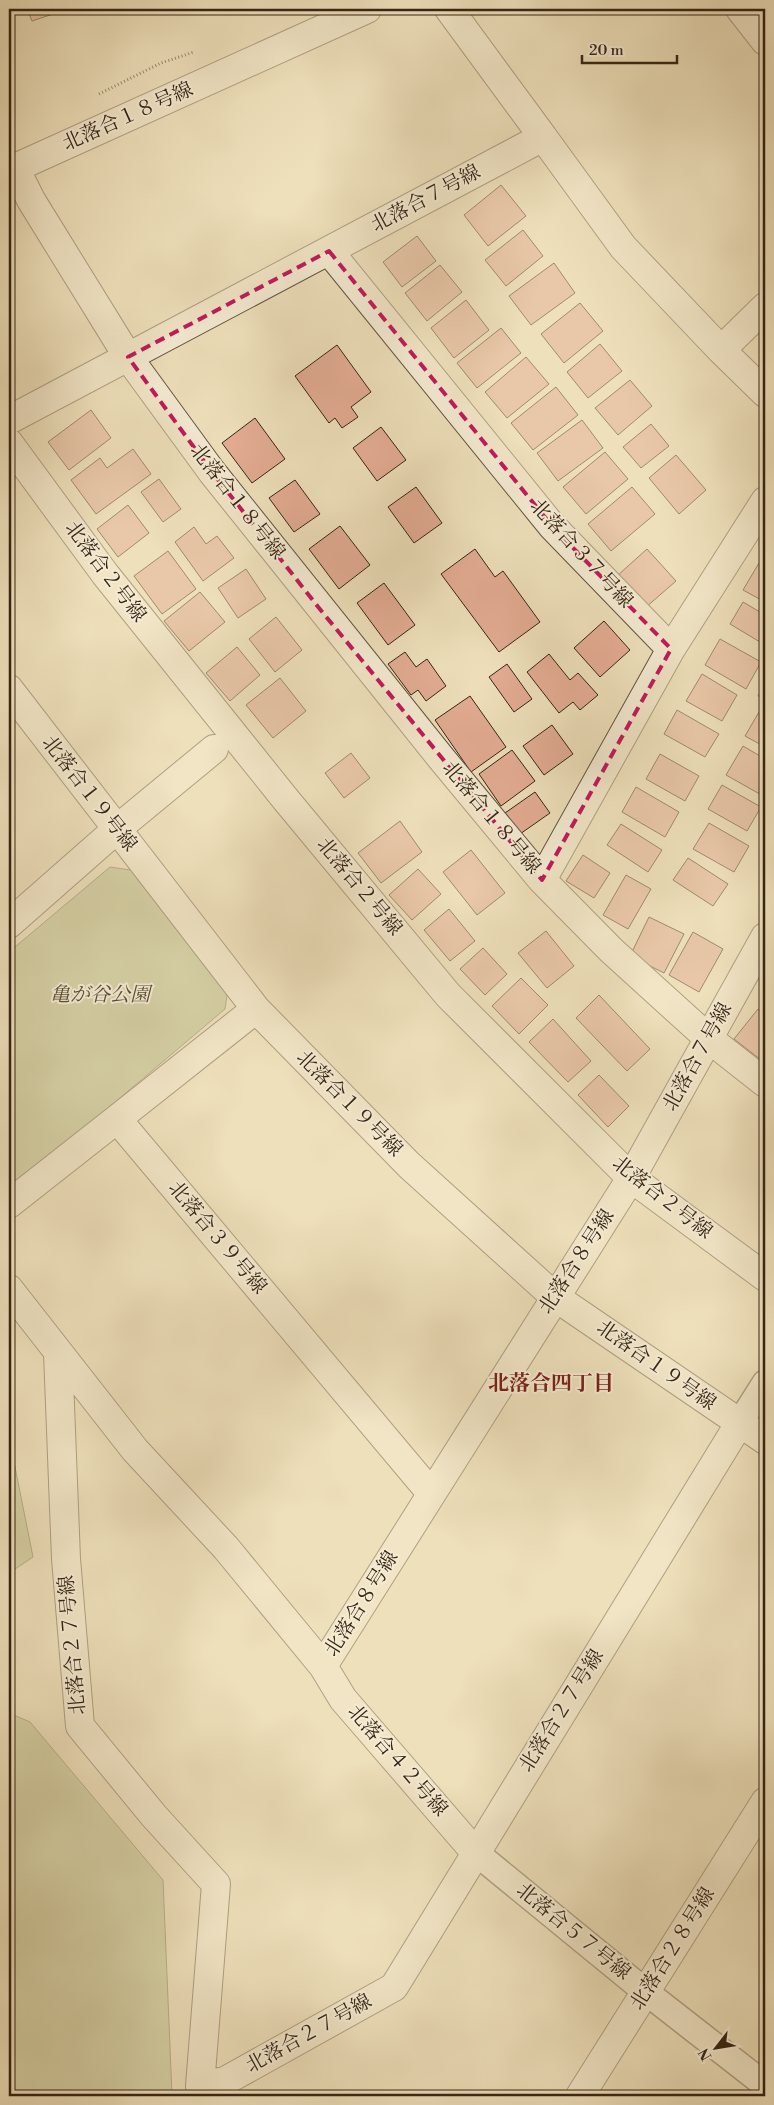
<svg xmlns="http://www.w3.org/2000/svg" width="774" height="2105" viewBox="0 0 774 2105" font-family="'Libre Bodoni','Noto Serif JP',serif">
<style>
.green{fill:#bac28f;stroke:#787352}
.building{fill:#e3ac93;stroke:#362415}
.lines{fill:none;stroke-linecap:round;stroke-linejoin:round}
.pedestrian-casing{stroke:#64533e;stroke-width:28}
.minor-casing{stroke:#64533e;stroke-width:30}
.tertiary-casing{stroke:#64533e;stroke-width:30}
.path{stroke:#362415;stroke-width:3;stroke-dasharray:1 2.5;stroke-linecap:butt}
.pedestrian{stroke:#f4ebd3;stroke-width:25}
.minor{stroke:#f4ebd3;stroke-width:28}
.tertiary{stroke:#f4ebd3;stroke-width:28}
.marked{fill:none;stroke:#c2185b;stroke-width:4;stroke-dasharray:10 6;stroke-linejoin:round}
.labels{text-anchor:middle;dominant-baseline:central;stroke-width:4;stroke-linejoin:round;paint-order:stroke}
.street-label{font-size:20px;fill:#362415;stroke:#f4ebd3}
.park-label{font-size:20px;font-style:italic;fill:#574c34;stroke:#f4ebd3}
.neighbourhood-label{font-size:21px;font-weight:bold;fill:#7a1f14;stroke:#f4ebd3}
</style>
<rect width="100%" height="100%" fill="#eee0bb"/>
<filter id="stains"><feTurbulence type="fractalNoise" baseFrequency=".004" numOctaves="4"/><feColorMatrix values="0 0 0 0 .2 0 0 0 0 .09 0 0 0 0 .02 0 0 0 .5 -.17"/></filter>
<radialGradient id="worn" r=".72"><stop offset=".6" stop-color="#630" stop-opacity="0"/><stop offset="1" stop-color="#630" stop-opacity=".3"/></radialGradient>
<!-- green -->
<path class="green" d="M 110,867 L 137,871 L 228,989 L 225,1009 L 9,1192 L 9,952 Z
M 9,1437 L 33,1557 L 9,1573 Z
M 9,1713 L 30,1722 L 163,1880 L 172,2095 L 9,2096 Z"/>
<!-- building -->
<path class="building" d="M 27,9 L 68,9 L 32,21 Z
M 501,185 L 526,216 L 488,246 L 464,215 Z
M 523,230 L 543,256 L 506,286 L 485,260 Z
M 417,236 L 436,261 L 402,287 L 383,262 Z
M 554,263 L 575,293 L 531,325 L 509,296 Z
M 440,265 L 462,292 L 427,321 L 405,293 Z
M 466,300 L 489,330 L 454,358 L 431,328 Z
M 580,303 L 603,331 L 564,363 L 541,334 Z
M 501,328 L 521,353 L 477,388 L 457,363 Z
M 600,344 L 622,371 L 588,398 L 567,372 Z
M 337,345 L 371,392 L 351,407 L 358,417 L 342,428 L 335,418 L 329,423 L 295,376 Z
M 526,357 L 549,384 L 507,418 L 485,392 Z
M 630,380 L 652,406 L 618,435 L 595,408 Z
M 556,387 L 578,415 L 533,450 L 511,423 Z
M 91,410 L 111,438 L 69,470 L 48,442 Z
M 255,418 L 285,459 L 252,483 L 222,443 Z
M 582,420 L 603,448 L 558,481 L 537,453 Z
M 651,424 L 669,446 L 641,468 L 623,447 Z
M 381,427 L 406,460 L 377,481 L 353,448 Z
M 133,449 L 151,474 L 96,514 L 71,480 L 100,458 L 107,468 Z
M 605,452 L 628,479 L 586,514 L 563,487 Z
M 676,455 L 706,490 L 679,514 L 649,478 Z
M 159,479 L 181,509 L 163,522 L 141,492 Z
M 295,480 L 320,514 L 294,532 L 269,498 Z
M 416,487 L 442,523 L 414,543 L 388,507 Z
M 632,487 L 655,514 L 611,551 L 588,524 Z
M 128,505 L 149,533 L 118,557 L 97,529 Z
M 340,526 L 370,565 L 339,589 L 309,549 Z
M 194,527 L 206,544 L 217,536 L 234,558 L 203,581 L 175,542 Z
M 475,549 L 495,577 L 503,571 L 540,622 L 499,652 L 441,574 Z
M 647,549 L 676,581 L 645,608 L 617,576 Z
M 168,551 L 196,589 L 162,614 L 134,576 Z
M 759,563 L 765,566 L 765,602 L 743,590 Z
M 246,569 L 266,599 L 238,618 L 218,588 Z
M 384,583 L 415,625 L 388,645 L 357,603 Z
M 200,592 L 225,622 L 189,651 L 164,621 Z
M 743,602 L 765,615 L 765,645 L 730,624 Z
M 276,617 L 302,650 L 275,672 L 249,639 Z
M 604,621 L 630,650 L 600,677 L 574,648 Z
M 720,639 L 761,662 L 746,689 L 705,665 Z
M 237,647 L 260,675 L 230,701 L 206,673 Z
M 405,652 L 416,667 L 427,659 L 446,686 L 426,701 L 418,690 L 411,695 L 388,664 Z
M 549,654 L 570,680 L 578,673 L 598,695 L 580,710 L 573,702 L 559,713 L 527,672 Z
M 507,664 L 532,699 L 514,712 L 489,677 Z
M 702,674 L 737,695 L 722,721 L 686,701 Z
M 280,678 L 306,711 L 273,738 L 246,705 Z
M 765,684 L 765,700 L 758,696 Z
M 470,696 L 506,747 L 471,772 L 435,720 Z
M 677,710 L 719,734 L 705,757 L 664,734 Z
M 759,712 L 765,715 L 765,747 L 745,736 Z
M 552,725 L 573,754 L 544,775 L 523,746 Z
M 743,746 L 765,759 L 765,797 L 726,775 Z
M 512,750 L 535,781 L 501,806 L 479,774 Z
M 351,753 L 370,778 L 344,798 L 325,773 Z
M 660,754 L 699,776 L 685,801 L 646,779 Z
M 722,785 L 761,807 L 747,831 L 708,809 Z
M 636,787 L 679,812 L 665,837 L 622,812 Z
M 535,792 L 550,813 L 520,834 L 505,813 Z
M 400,821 L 422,852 L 381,883 L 358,853 Z
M 709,823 L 749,846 L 734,872 L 693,849 Z
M 621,824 L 662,850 L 648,872 L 607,845 Z
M 471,850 L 505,893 L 477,915 L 443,872 Z
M 583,855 L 610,873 L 594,898 L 566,881 Z
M 688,858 L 728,884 L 713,906 L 673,880 Z
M 418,869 L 441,894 L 412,920 L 389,895 Z
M 626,875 L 651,889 L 628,929 L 603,915 Z
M 449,909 L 475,941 L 450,961 L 424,930 Z
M 649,917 L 684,934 L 664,973 L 630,956 Z
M 546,931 L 574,966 L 547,988 L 518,953 Z
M 693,932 L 723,949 L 699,992 L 669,975 Z
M 483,948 L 507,974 L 485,995 L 460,969 Z
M 521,978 L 548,1005 L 519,1034 L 492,1006 Z
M 599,995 L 650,1049 L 627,1071 L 576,1018 Z
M 758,1009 L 765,1015 L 765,1063 L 734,1039 Z
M 553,1019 L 591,1061 L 568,1082 L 529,1042 Z
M 599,1075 L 629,1106 L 608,1127 L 578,1095 Z"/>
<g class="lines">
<!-- pedestrian casing -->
<g class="pedestrian-casing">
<path id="pedestrian" d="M 739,1424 L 765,1383
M 475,1852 L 646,1992 L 765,2085"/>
</g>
<!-- minor casing -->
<g class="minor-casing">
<path id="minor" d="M 367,9 L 15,168 L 31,200 L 128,357 L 212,472 L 441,758 L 542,880 L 611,950 L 708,1038 L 765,1083
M 449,9 L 543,137
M 740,9 L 765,41
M 329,251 L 552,526 L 671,649 L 542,880
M 721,350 L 765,307
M 9,420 L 543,137 L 623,247 L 721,350 L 765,393
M 671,649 L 765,501
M 9,689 L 256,1009 L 409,1165 L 555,1297 L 765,1440
M 9,924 L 117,829 L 214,749
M 256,1009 L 117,1119 L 431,1493
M 9,1204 L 117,1119
M 9,1289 L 135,1450 L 226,1548 L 323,1666 L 631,1178 L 765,937
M 58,1353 L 66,1559 L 80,1726 L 154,1816 L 216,1884 L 200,2086 L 225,2081 L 394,1987 L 739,1424
M 323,1666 L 343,1699 L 475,1852
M 580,2096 L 765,1802"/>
</g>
<!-- tertiary casing -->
<g class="tertiary-casing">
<path id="tertiary" d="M 9,443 L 105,574 L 287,801 L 448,995 L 631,1178 L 765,1277"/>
</g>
<!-- path -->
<path class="path" d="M 99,94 L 161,63 L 194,52"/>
<!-- pedestrian -->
<use href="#pedestrian" class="pedestrian"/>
<!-- minor -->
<use href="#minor" class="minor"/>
<!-- tertiary -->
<use href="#tertiary" class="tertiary"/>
</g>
<!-- marked area -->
<path d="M0 0H774V2105H0ZM 329,251 L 552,526 L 671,649 L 542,880 L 319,608 L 212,472 L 128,357 Z" fill="#eee0bb" fill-opacity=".55" fill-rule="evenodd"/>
<path class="marked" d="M 329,251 L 552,526 L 671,649 L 542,880 L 319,608 L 212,472 L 128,357 Z"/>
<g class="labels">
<!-- street labels -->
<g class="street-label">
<text transform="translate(128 117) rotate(-24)">北落合１８号線</text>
<text transform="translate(426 199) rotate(-28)">北落合７号線</text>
<text transform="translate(237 502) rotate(52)">北落合１８号線</text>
<text transform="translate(581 554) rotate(47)">北落合３７号線</text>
<text transform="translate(105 572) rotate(53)">北落合２号線</text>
<text transform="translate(89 794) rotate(52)">北落合１９号線</text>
<text transform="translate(491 818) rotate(50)">北落合１８号線</text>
<text transform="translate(359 887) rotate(50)">北落合２号線</text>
<text transform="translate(698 1057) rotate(-61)">北落合７号線</text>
<text transform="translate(349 1104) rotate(45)">北落合１９号線</text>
<text transform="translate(662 1198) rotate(38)">北落合２号線</text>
<text transform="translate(217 1238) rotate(50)">北落合３９号線</text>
<text transform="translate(577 1262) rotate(-57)">北落合８号線</text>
<text transform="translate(656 1366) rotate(35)">北落合１９号線</text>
<text transform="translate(362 1604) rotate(-58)">北落合８号線</text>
<text transform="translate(73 1645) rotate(-95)">北落合２７号線</text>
<text transform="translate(562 1711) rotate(-58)">北落合２７号線</text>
<text transform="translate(397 1761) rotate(49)">北落合４２号線</text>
<text transform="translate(573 1932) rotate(39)">北落合５７号線</text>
<text transform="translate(673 1949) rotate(-58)">北落合２８号線</text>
<text transform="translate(309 2034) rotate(-29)">北落合２７号線</text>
</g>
<!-- park labels -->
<g class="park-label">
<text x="100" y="995">亀が谷公園</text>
</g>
<!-- neighbourhood labels -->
<g class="neighbourhood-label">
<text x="551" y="1384">北落合四丁目</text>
</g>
</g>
<!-- margin -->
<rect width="774" height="2105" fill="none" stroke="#eee0bb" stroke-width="30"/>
<rect x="10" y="10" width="754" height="2085" fill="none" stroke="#362415" stroke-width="2.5"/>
<rect x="15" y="15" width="744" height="2075" fill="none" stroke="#362415"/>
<!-- north arrow -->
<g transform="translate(716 2048) rotate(239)" stroke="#f4ebd3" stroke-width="4" paint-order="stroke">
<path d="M0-4L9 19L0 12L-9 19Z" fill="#362415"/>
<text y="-8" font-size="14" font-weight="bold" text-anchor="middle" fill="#362415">N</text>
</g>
<!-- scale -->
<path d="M582 55v8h95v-8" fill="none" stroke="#362415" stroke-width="2.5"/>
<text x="589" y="55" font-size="15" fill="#362415" stroke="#f4ebd3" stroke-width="4" paint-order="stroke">20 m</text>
<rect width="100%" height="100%" filter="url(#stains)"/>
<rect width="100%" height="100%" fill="url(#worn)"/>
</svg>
